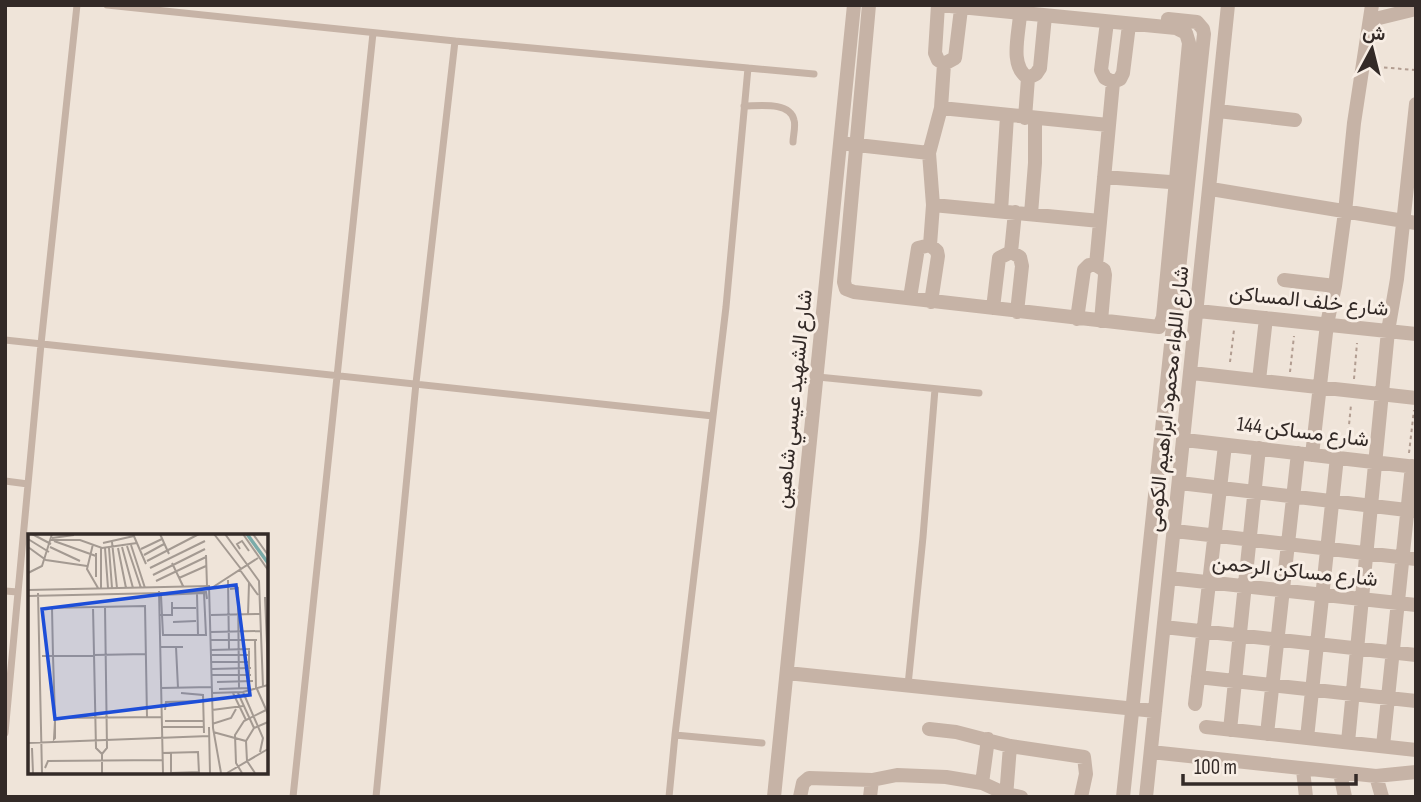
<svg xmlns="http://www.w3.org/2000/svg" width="1421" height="802" viewBox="0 0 1421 802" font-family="'Sofia Sans Condensed',Vazirmatn,sans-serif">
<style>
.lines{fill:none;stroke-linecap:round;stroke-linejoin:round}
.path{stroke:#b29d91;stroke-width:2;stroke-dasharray:3.5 3.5;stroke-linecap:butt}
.lane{stroke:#c6b3a6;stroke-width:7}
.street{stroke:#c6b3a6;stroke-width:14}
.labels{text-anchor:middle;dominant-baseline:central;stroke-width:6;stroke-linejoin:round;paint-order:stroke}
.street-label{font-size:21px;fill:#332a27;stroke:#f8eee5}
.inset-river{fill:none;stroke:#7aaba9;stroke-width:3.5}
.inset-road{fill:none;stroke:#a49a92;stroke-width:2}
.view{fill:#1d4ed8;fill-opacity:0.15;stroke:#1d4ed8;stroke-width:3.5}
.inset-edge{fill:none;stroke:#332a27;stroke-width:3.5}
</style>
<rect width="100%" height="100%" fill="#efe4d9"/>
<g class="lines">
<!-- path -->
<path class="path" d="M 1377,67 L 1416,70
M 1230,362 L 1234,330
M 1290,372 L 1294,336
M 1354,379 L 1357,343
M 1347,445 L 1351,405
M 1409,453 L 1414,410"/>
<!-- lane -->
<path class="lane" d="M 107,5 L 455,41 L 748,68 L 726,307 L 675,735 L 669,797
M 748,68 L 814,74
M 744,106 C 758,106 790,101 794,120 C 796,126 793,136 793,142
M 5,340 L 713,416
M 818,377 L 979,393
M 5,481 L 28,484
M 5,591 L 18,592
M 908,685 L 923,537 L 935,389
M 5,733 L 41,344 L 77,5
M 675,735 L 762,743
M 293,797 L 373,33
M 376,797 L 416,383 L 455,41"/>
<!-- street -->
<path class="street" d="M 869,5 L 844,282 L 846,289 L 854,292 L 1159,327 L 1163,317 L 1189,43 L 1186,33 L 1176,28 L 940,5
M 938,5 L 935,53 L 938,60 L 944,64 L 955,58 L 961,9
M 1020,14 C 1019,34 1009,66 1028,78 L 1036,74 L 1040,68 L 1045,16
M 1371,20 L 1416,9
M 1107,22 L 1101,70 L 1105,78 L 1113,82
M 941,108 L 1108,125
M 1218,111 L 1295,120
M 1025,118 L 1028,78
M 848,144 L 929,153 L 941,108 L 944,64
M 929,153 L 933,205 L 930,245
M 1104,177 L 1183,183
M 1211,189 L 1416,223
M 933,205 L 1100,221
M 1001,211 L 1007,116
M 1031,214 L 1035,163 L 1035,119
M 1011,252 L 1015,212
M 1284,280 L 1335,286
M 910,298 L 918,248 L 930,245 L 937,251 L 938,256 L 931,302
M 993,308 L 999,258 L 1011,252 L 1020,257 L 1022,266 L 1017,312
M 1198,311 L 1416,334
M 1077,319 L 1084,270 L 1089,265 L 1096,265
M 1101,321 L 1105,275 L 1104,270 L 1096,265 L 1113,82 L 1120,79 L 1123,73 L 1129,25
M 1192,373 L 1416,398
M 1259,380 L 1266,318
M 1185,440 L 1416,467
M 1312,455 L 1327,324 L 1335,286 L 1345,212 L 1354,123 L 1372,5
M 1180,483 L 1415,511
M 1175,531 L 1416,559
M 1170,578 L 1416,605
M 1164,627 L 1416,655
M 787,673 L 1155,711
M 1198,677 L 1416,701
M 1195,704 L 1225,445
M 1206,727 L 1416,750
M 929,729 L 956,732 L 1010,746 L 1084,757 L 1086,774 L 1081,797
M 1230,730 L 1259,448
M 1267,734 L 1298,453
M 1307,738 L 1337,457
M 1348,742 L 1388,331 L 1397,279 L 1416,104
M 1383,746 L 1412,466
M 1151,752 L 1376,776 L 1416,772
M 1303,770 L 1306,797
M 1340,773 L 1345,797
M 1376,776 L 1382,797
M 982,783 L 988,739
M 774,797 L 854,5
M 800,797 L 803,783 L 809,778 L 872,780 L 897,775 L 946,777 L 982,783 L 1006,794 L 1021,797
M 870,797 L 872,780
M 1006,797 L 1010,746
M 1123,797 L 1204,34 L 1203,29 L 1197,22 L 1168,19
M 1146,797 L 1228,5"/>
</g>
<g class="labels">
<!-- street labels -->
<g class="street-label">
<text transform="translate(1309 301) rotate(6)">شارع خلف المساكن</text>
<text transform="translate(794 399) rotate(-84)">شارع الشهيد عيسي شاهين</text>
<text transform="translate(1168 399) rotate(-84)">شارع اللواء محمود ابراهيم الكومى</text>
<text transform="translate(1303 432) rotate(7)">شارع مساكن 144</text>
<text transform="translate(1295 571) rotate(6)">شارع مساكن الرحمن</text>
</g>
</g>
<!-- overview -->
<g transform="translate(28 534)">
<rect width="240" height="240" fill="#efe4d9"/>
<path class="inset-river" d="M 219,0 L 240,29"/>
<path class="inset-road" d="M 4,0 L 23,10M 105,0 L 118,30M 132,0 L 141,20M 186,0 L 213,35M 197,0 L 231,47 L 235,153M 215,0 L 240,36M 225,0 L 240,21M 24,4 L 46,1M 0,5 L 21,18M 23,6 L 52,6 L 74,14 L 109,9M 26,7 L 68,22M 84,8 L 89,54M 75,9 L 106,2M 65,10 L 59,35 L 70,54M 103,11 L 117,54M 99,12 L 113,54M 0,13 L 18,26 L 59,32M 22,13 L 52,27M 94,13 L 105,54M 77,14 L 80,54M 81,14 L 84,54M 90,14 L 98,54M 113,15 L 134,5M 212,15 L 209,10 L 214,7 L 221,17M 116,21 L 136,10M 178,21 L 179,52M 119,27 L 171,0M 144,29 L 155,52M 122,34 L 177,7M 212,36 L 230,61M 0,39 L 14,32 L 24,0M 125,41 L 177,15M 68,43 L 68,19M 151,44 L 178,32M 200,46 L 201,115M 128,47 L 178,23M 73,54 L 73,14M 182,55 L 230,24M 202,55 L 210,54 L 211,154M 0,56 L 181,52 L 185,194 L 193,239M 131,57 L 135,239M 10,59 L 14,239M 176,59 L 178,101 L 135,101 L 133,61 ZM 169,60 L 170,101M 0,62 L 178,58 L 179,65M 237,63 L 240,134M 65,73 L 68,214 L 74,220 L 74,239M 18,74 L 117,72 L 119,183M 24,74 L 25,122 L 27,184 L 27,204 L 26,205 L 27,187M 144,74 L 168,74M 131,81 L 144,81 L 144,68M 183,81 L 232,80M 220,81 L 221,49M 145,88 L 168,87M 183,98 L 233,97M 183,106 L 229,106M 227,106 L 228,155M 132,113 L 155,113M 148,113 L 150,154M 183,116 L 222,115M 184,121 L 222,121M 14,122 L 118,120M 184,128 L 222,128M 184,135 L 223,134M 184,141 L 223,141M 189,148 L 225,147M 133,154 L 184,153M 191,155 L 221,154 L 221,115M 229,155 L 240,180M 215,158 L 235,204 L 232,218M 153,159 L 175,161 L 176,199M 184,159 L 215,158 L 240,151M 205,159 L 218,186M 210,159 L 226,194M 137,176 L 138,168 L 175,167M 184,176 L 215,172M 27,184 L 134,183M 137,187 L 175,187M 184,190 L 203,184 L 208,175M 134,193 L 176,193M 181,193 L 182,239M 185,198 L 218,207 L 226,194 L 240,188M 218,207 L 219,227 L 227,239M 0,209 L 181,202M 4,214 L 5,239M 143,218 L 143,239M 134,219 L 170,218 L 171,239M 74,220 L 79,214 L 77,73M 17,234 L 20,227 L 134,226M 143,239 L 171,238M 199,239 L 240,215M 214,239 L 208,229 L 207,201 L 216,187 L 238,176"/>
<path class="view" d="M 208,51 L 222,161 L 27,185 L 14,75 Z"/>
<rect width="240" height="240" class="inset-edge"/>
</g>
<!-- border -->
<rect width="1421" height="802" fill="none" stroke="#332a27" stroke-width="14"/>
<!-- north arrow -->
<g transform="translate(1372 49) rotate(7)" stroke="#f8eee5" stroke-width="5" paint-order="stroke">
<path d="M0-5L12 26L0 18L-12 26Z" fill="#332a27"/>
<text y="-10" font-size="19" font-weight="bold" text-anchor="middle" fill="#332a27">ش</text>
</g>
<!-- scale -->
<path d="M1183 774v10h173v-10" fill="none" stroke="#332a27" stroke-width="3.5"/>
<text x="1194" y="774" font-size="21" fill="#332a27" stroke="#f8eee5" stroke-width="5" paint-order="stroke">100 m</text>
</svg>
